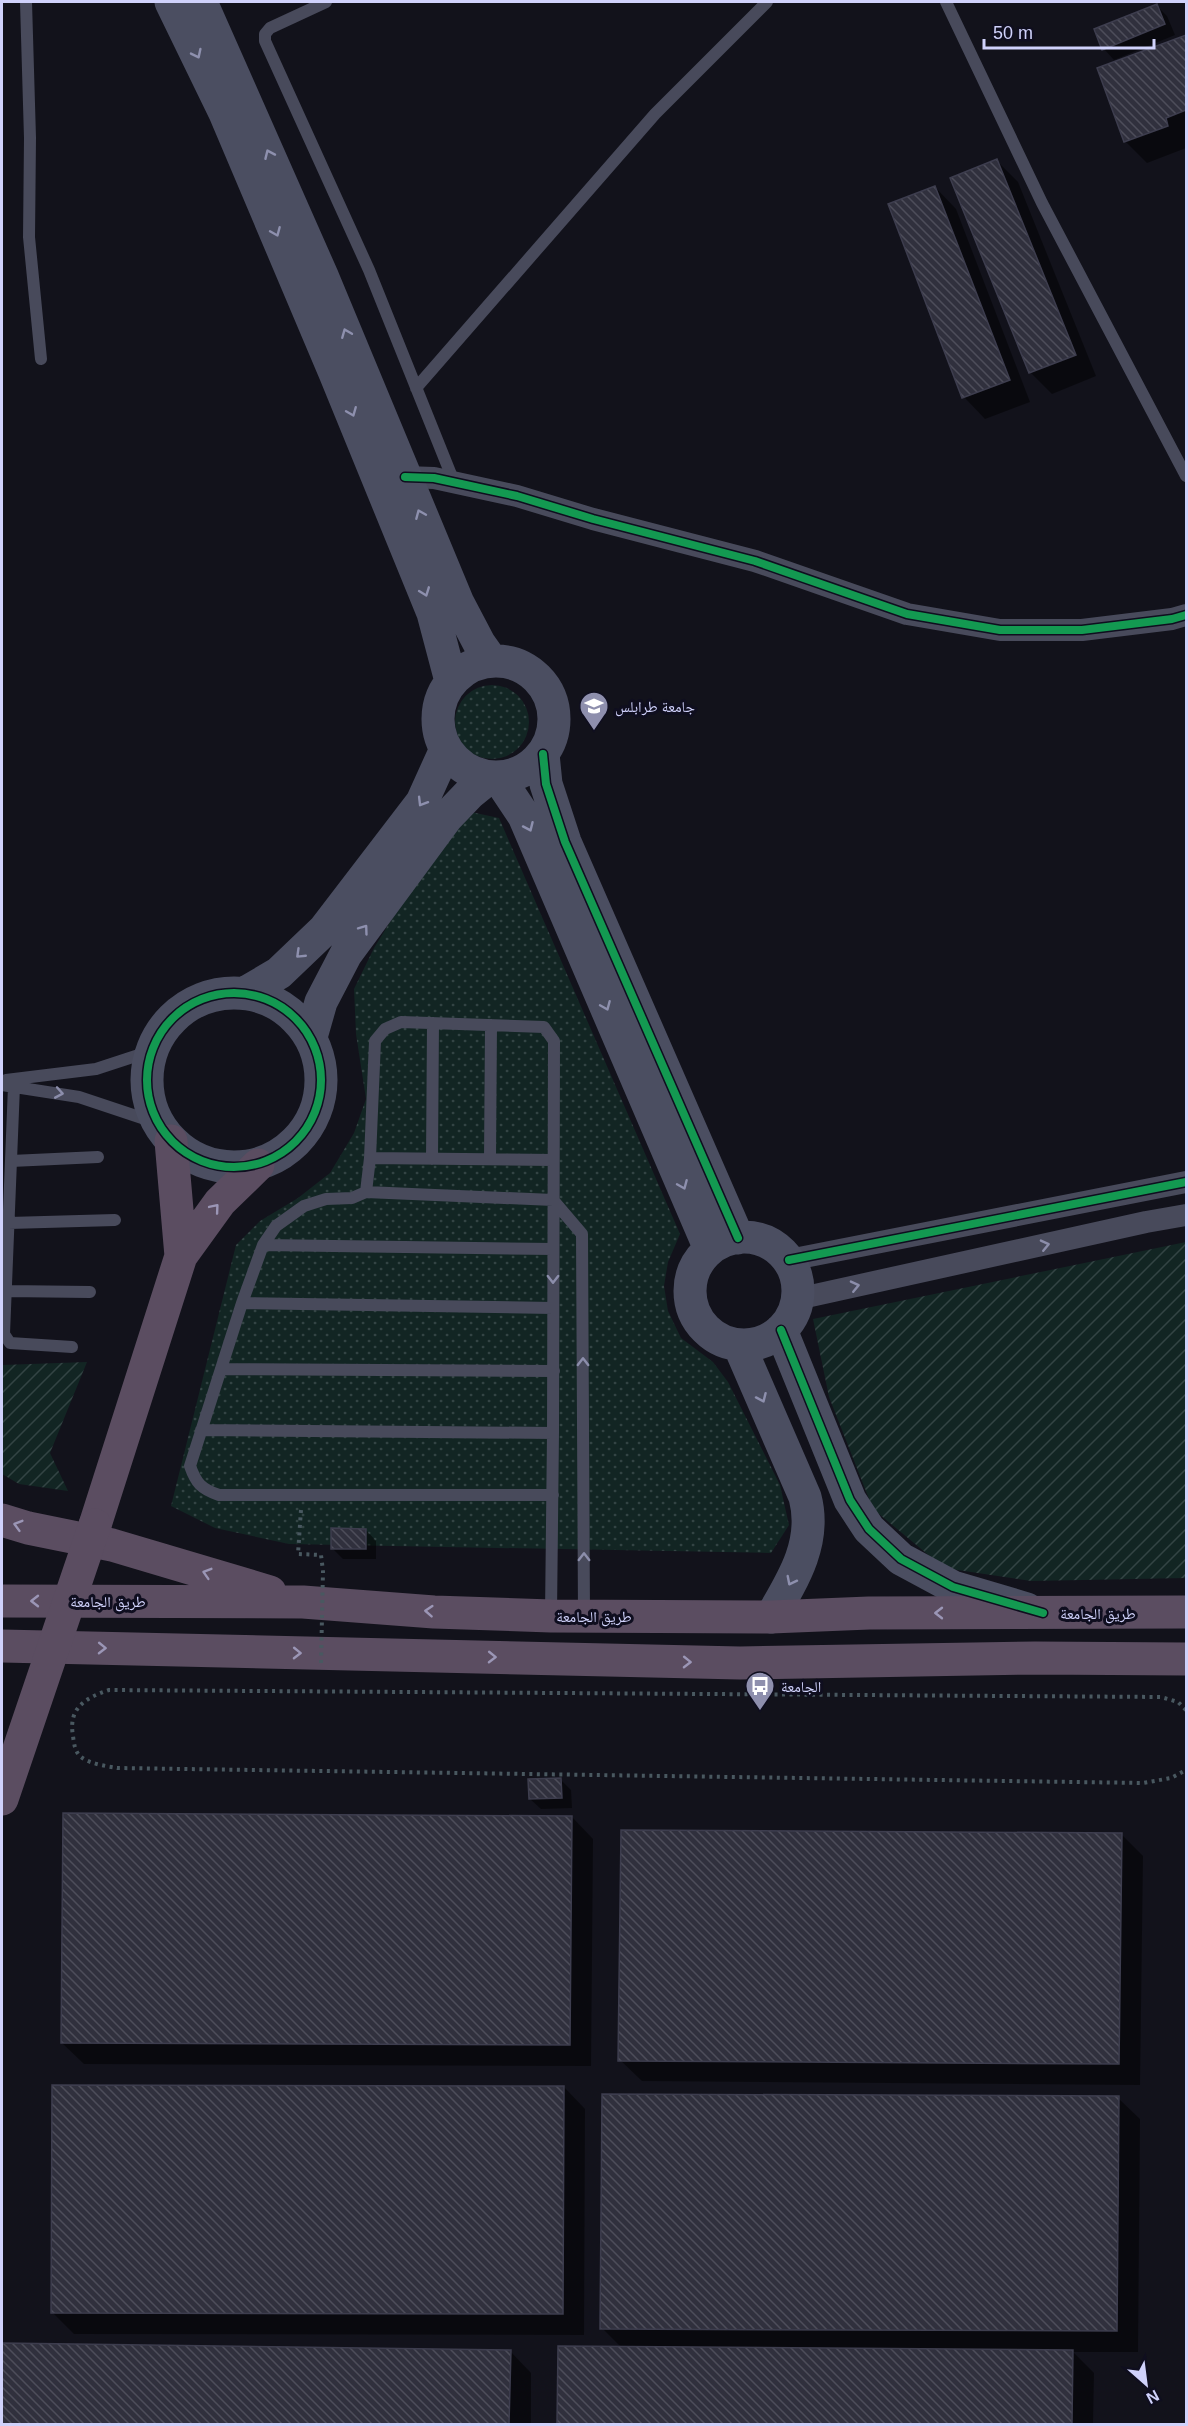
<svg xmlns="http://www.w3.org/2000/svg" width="1188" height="2426" viewBox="0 0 1188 2426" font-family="Arial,'Noto Naskh Arabic',sans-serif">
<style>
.grass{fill:url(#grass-dots)}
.garden{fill:url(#garden-furrows)}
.shadow{fill:#0007}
.building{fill:url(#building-back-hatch);stroke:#3d3d4e;stroke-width:1.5}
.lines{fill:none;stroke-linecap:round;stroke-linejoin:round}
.path{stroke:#495860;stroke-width:4;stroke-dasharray:3 4.5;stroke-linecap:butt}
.lane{stroke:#484a5b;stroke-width:12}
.street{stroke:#484a5b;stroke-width:22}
.secondary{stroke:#4b4e61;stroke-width:33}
.highway{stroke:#5b4d61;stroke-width:33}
.path-bridge{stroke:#495860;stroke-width:4;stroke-dasharray:3 4.5;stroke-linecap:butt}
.highway-bridge{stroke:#5b4d61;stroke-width:33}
.cycleway-casing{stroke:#0f0e1f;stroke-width:11}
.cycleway{stroke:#139951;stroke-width:8}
.oneway{stroke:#8e90ae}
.oneway2{stroke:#8c8eab}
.oneway3{stroke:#9b96b6}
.labels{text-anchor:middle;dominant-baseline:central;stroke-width:6;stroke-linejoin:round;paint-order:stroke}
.poi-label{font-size:15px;fill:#d0d2fb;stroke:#0f0e1f;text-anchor:start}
.street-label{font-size:15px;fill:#d0d2fb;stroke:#0f0e1f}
</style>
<defs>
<pattern id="grass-dots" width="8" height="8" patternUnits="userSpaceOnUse" patternTransform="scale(1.5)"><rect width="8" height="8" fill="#122523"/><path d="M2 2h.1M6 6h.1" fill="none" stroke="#344" stroke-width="1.8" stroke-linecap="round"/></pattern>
<pattern id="garden-furrows" width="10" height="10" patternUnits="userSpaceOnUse" patternTransform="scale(1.5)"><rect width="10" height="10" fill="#122523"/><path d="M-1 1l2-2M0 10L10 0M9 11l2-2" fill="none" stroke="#344"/></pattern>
<pattern id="building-back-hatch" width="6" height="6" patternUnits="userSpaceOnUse" patternTransform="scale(1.5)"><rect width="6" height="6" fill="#30303d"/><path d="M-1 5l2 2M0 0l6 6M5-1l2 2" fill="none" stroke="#4d4d5a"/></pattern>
</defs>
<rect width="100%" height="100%" fill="#12121b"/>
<!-- grass -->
<path class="grass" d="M455 722a37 37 0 1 1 74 0a37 37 0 1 1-74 0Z
M 471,812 L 499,818 L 680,1234 L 668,1262 L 664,1286 L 668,1311 L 681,1338 L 713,1362 L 728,1382 L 780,1485 L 789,1525 L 771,1553 L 289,1544 L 215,1528 L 171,1506 L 236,1245 L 260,1221 L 298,1198 L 330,1173 L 354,1133 L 366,1099 L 356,1034 L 354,989 L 374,948 L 401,904 Z"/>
<!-- garden -->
<path class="garden" d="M 1186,1242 L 1186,1578 L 1031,1581 L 944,1568 L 873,1509 L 829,1397 L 813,1319 Z
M 87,1362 L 50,1453 L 68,1491 L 19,1484 L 2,1474 L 2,1365 Z"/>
<!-- shadow -->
<path class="shadow" d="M 1157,6 L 1167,16 L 1175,35 L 1114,60 L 1104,49 Z
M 1186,36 L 1186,148 L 1147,163 L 1125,141 L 1098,69 Z
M 996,160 L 1018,182 L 1096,376 L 1052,394 L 1031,373 L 952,179 Z
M 935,187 L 956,209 L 1030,402 L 985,419 L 964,397 L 890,205 Z
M 366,1530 L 376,1541 L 376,1559 L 343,1559 L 332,1548 Z
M 560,1779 L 571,1790 L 572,1808 L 541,1809 L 530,1799 Z
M 572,1817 L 593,1839 L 591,2066 L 84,2064 L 62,2043 Z
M 1121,1834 L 1143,1856 L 1140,2085 L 642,2081 L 620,2060 Z
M 564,2087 L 585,2109 L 584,2335 L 74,2334 L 52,2312 Z
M 1118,2098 L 1140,2119 L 1138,2352 L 1073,2352 L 1094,2373 L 1093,2424 L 558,2424 L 559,2348 L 622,2348 L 602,2328 Z
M 2,2345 L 510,2351 L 531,2373 L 531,2424 L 2,2424 Z"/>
<!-- building -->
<path class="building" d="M 1157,4 L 1165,24 L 1102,50 L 1094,29 Z
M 1186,35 L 1186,110 L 1166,118 L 1168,126 L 1124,142 L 1097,68 Z
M 997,159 L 1076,355 L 1029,373 L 950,178 Z
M 935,186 L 1010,380 L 962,398 L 888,204 Z
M 331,1528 L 366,1529 L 366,1549 L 331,1549 Z
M 561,1778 L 562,1798 L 529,1799 L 528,1779 Z
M 63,1813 L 572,1816 L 570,2045 L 61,2043 Z
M 621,1830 L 1122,1833 L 1119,2064 L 618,2061 Z
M 52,2085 L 564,2086 L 563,2314 L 51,2313 Z
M 602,2094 L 1119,2096 L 1117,2331 L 600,2329 Z
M 2,2343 L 511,2350 L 509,2424 L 2,2424 Z
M 558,2346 L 1073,2350 L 1072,2424 L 557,2424 Z"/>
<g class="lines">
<!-- path -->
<path class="path" d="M 301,1510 L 298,1554 L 321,1555 L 323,1571
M 1186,1710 L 1178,1702 L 1161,1697 L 109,1690 C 85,1698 68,1708 73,1736 C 74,1744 75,1752 81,1757 C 90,1764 106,1766 117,1768 L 1143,1783 L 1171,1778 L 1186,1770"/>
<!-- lane -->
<path class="lane" d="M 26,2 L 30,138 L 29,237 L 41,359
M 326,2 L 270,28 L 265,34 L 265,41 L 369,270 L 454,482
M 946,2 L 1042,203 L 1186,476
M 416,388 L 655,114 L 767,2
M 6,1080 L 96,1069 L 151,1051
M 2,1085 L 79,1097 L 157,1123
M 14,1086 L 4,1334 L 10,1343 L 72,1347
M 370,1158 L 553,1160
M 432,1159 L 433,1023
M 490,1159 L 491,1025
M 11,1161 L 98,1157
M 366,1192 L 553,1200 L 582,1234 L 584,1615
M 9,1223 L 115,1220
M 263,1245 L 553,1249
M 6,1291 L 90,1292
M 242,1303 L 553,1308
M 221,1369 L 554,1371
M 201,1430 L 553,1433
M 551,1615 L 553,1433 L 554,1041 L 544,1027 L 401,1022 L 385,1029 L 375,1041 L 370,1158 L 366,1192 L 352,1198 L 326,1199 L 304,1206 L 276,1226 L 263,1245 L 242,1303 L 190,1466 C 196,1483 201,1489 219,1495 L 553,1495"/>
<!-- street -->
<path class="street" d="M 405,477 L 434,478 L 517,496 L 593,519 L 755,561 L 907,614 L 1000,630 L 1082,630 L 1172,619 L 1186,615
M 789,1260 L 1186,1182
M 797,1299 L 1146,1222 L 1186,1215"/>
<!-- secondary -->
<path class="secondary" d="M 171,2 L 225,113 L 335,373 L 433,613 L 451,681
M 201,2 L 323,278 L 458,603 L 479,643 L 491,660
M438 719a58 58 0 1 1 116 0a58 58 0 1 1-116 0Z
M 543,754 L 546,784 L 565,842 L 738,1238
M 498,777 L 524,816 L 710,1249
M147 1080a87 87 0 1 1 174 0a87 87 0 1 1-174 0Z
M 245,993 L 279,973 L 324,930 L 422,802 L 446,749
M 311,1037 L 321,1002 L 346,954 L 447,817 L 469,794 L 490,777
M690 1291a54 54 0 1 1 108 0a54 54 0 1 1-108 0Z
M 781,1330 L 850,1500 L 869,1529 L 901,1559 L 953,1587 L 1027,1609
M 739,1345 L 805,1497 C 817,1542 793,1580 771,1617"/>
<!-- highway -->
<path class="highway" d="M 171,1141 L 181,1256
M 2,1520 L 28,1528 L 112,1545 L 270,1592
M 95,1525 L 181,1256 L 220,1202 L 258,1165
M 2,1601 L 303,1602 L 434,1612 L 551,1616 L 771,1617 L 869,1613 L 1186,1612
M 2,1646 L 740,1663 L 1035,1658 L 1186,1659"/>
<!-- path-bridge -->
<path class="path-bridge" d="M 321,1663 L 323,1571"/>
<!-- highway-bridge -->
<path class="highway-bridge" d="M 2,1799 L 95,1525"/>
<!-- cycleway casing -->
<g class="cycleway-casing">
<path id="cycleway" d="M 405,477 L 434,478 L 517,496 L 593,519 L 755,561 L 907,614 L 1000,630 L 1082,630 L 1172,619 L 1186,615
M 543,754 L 546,784 L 565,842 L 738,1238
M147 1080a87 87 0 1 1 174 0a87 87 0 1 1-174 0Z
M 789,1260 L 1186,1182
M 781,1330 L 850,1500 L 869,1529 L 901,1559 L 953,1587 L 1043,1613"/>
</g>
<!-- cycleway -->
<use href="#cycleway" class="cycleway"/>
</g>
<!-- one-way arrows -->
<defs><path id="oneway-chevron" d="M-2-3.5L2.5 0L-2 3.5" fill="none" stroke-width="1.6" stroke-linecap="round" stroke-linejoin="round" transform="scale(1.5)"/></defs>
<g class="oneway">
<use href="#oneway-chevron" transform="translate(197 54) rotate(64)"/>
<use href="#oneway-chevron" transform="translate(269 154) rotate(-114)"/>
<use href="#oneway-chevron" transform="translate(276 232) rotate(67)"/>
<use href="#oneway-chevron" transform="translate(346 333) rotate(-112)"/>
<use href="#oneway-chevron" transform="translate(352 412) rotate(68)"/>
<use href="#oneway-chevron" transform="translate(420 514) rotate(-113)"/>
<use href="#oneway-chevron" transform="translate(425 592) rotate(69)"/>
<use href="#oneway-chevron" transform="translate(422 802) rotate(121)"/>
<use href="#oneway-chevron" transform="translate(529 827) rotate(66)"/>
<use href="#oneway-chevron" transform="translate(364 929) rotate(-54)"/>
<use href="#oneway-chevron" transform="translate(300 954) rotate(136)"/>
<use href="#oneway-chevron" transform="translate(606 1006) rotate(67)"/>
<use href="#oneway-chevron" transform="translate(683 1185) rotate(67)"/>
<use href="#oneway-chevron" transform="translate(762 1398) rotate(66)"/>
<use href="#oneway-chevron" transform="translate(791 1581) rotate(117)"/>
</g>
<g class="oneway2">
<use href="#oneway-chevron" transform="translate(59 1093) rotate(10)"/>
<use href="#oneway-chevron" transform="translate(1045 1245) rotate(-13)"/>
<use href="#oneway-chevron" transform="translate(553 1279) rotate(90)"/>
<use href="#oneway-chevron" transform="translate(855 1286) rotate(-13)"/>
<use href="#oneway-chevron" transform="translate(583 1362) rotate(-90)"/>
<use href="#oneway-chevron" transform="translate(584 1557) rotate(-90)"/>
</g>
<g class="oneway3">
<use href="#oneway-chevron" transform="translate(215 1208) rotate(-50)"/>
<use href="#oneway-chevron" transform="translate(18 1525) rotate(-164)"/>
<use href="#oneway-chevron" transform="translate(207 1573) rotate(-163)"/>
<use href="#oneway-chevron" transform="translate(35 1601) rotate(-180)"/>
<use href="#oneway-chevron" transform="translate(429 1611) rotate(-176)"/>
<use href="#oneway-chevron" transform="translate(939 1613) rotate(180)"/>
<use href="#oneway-chevron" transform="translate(102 1648) rotate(1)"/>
<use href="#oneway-chevron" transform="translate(297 1653) rotate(1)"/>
<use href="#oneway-chevron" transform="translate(492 1657) rotate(1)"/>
<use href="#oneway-chevron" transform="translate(687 1662) rotate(1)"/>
</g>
<!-- icons -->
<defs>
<g id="university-pin" transform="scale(1.5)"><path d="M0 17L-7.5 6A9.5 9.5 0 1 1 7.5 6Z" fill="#8e8fad" stroke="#0f0e1f"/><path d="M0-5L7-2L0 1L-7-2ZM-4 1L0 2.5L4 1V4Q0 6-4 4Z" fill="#fff"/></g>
<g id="bus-pin" transform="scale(1.5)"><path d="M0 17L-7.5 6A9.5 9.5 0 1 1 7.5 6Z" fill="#8e8fad" stroke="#0f0e1f"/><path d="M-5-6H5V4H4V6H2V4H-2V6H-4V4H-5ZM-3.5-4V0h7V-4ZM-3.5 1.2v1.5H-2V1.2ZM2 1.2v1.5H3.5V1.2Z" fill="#fff"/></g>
</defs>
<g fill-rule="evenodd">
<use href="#university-pin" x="594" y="706"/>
<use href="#bus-pin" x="760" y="1686"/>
</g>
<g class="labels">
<!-- poi labels -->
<g class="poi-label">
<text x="615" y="706">جامعة طرابلس</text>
<text x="781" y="1686">الجامعة</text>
</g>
<!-- street labels -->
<g class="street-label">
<text x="108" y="1601">طريق الجامعة</text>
<text x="1098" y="1613">طريق الجامعة</text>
<text x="594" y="1616">طريق الجامعة</text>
</g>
</g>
<!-- border -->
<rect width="1188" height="2426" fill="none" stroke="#d0d2fb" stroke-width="6"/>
<!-- north arrow -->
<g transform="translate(1146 2384) rotate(152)" stroke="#0f0e1f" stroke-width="4.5" paint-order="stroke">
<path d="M0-4.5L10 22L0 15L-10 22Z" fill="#d0d2fb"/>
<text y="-9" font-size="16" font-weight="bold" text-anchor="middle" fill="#d0d2fb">N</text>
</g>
<!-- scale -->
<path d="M984 39v9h170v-9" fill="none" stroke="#d0d2fb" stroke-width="3"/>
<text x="993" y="39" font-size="18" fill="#d0d2fb" stroke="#0f0e1f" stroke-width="4.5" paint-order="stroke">50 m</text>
</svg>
